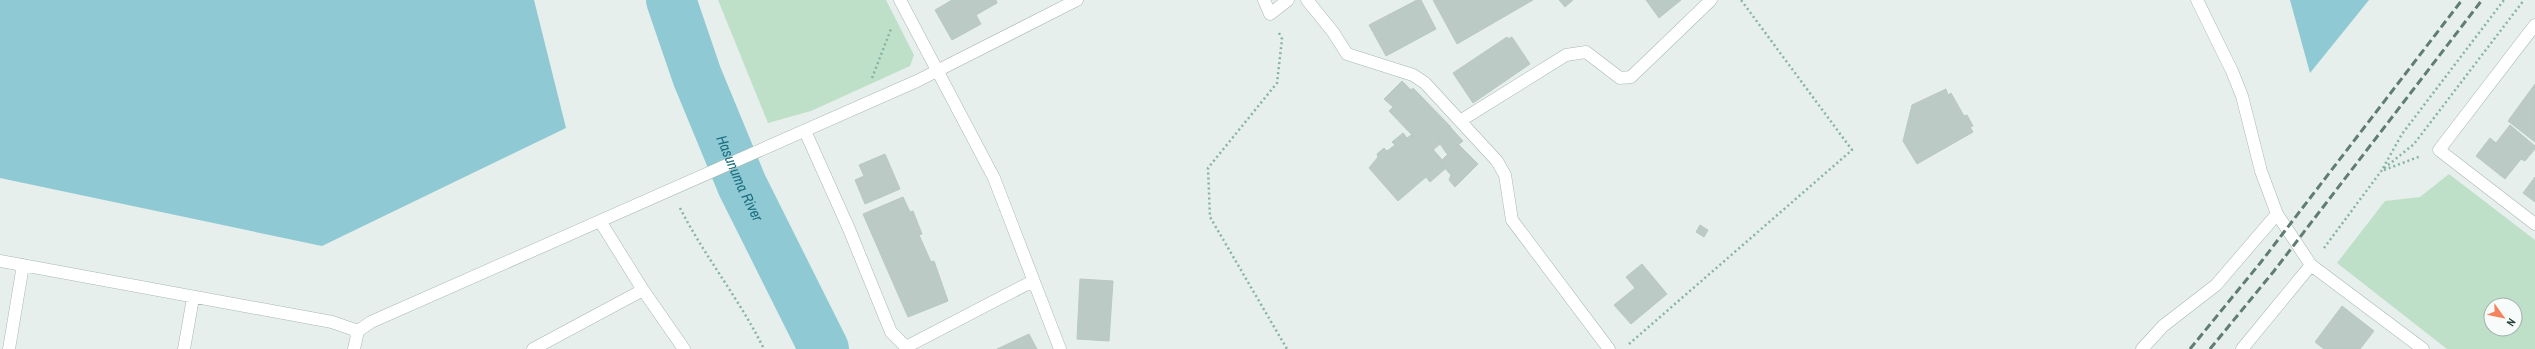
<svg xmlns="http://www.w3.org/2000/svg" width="2535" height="349" viewBox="0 0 2535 349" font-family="'Archivo Narrow',sans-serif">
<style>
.green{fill:#bfe0c8;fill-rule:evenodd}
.water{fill:#8ec9d4}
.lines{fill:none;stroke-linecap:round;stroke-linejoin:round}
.river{stroke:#8ec9d4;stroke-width:50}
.building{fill:#bbcac4;stroke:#b8c9c2}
.minor-casing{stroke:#a8b8b2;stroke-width:13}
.path{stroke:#86b3a5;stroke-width:2.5;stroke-dasharray:2 3;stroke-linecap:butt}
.minor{stroke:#fff;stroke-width:12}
.rail{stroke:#5f7d75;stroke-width:3;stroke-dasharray:8 4;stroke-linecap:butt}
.labels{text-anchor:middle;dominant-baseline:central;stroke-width:3;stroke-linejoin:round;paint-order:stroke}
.water-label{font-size:15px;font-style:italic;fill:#1c6f80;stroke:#f7fbf9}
</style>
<rect width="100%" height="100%" fill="#e6efeb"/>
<!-- green -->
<path class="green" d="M 718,0 L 886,0 L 914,55 L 910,66 L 811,111 L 768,123 Z
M 2449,174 L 2535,240 L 2535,349 L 2447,349 L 2337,263 L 2385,201 L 2420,197 ZM 2491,305 L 2515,305 L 2515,329 L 2491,329 Z"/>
<!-- water -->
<path class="water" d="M 0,0 L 534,0 L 566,128 L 322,246 L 0,178 Z
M 2290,0 L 2369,0 L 2310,73 Z
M 820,320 L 835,349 L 813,349 L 803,328 Z"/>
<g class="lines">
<!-- river -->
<path class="river" id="s1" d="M 671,0 L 697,76 L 742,185 L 824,349"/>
</g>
<!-- building -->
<path class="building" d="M 952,0 L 996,0 L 997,3 L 976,15 L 981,24 L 952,40 L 935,10 Z
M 1417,0 L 1421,0 L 1436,29 L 1386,56 L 1369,25 Z
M 1433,0 L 1533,0 L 1457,44 Z
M 1559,0 L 1573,0 L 1565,7 Z
M 1646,0 L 1681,0 L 1659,18 Z
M 1507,37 L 1508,39 L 1512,37 L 1530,64 L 1473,103 L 1453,73 Z
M 1402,81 L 1411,90 L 1393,107 L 1384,99 Z
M 2535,84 L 2535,142 L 2508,121 Z
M 1413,88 L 1451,127 L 1437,141 L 1440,144 L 1433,150 L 1417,131 L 1412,135 L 1389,111 Z
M 1946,89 L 1948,95 L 1951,93 L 1964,116 L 1967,115 L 1973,126 L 1970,127 L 1973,132 L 1917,164 L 1903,141 L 1912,105 Z
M 2510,125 L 2535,146 L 2535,149 L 2525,161 L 2521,159 L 2505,179 L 2476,156 L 2490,138 L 2496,143 Z
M 1451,128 L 1463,141 L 1447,154 L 1438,141 Z
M 1417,131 L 1444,162 L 1441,164 L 1445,169 L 1430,182 L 1426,177 L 1398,201 L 1369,168 L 1378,157 L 1377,154 L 1384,148 L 1387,151 L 1395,145 L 1392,142 L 1403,133 L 1407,138 Z
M 1458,144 L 1478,164 L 1455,187 L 1449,180 L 1451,175 L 1441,164 L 1444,162 L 1442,160 Z
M 885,154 L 900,189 L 865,204 L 855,180 L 864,176 L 859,165 Z
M 2535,177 L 2535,202 L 2523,193 Z
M 903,197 L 910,212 L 913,211 L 922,234 L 919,235 L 931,262 L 934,261 L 948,301 L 908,317 L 863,214 Z
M 1700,225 L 1708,230 L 1704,237 L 1696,232 Z
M 1642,264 L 1667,294 L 1631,324 L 1614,305 L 1635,288 L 1626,277 Z
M 1080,279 L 1113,281 L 1109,341 L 1077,339 Z
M 2342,306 L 2374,331 L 2360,349 L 2324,349 L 2315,342 Z
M 1029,334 L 1037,349 L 997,349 Z"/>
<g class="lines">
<!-- minor casing -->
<g class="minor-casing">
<path id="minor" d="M 900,0 L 994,178 L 1060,349
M 1264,0 L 1270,14 L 1288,0
M 1307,0 L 1333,32 L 1347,54 L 1413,75 L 1425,83 L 1497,161 L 1505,175 L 1512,220 L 1609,349
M 2197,0 L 2232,71 L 2242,96 L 2261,171 L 2277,214 L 2311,265
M 2535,25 L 2439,150 L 2535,224
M 1460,121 L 1566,55 L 1586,52 L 1620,78 L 1631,77 L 1711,0
M 805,131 L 849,229 L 891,332 L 906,347 L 1033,281
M 600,221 L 643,290 L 684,349
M 0,261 L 332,322 L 358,331
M 9,349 L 23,265
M 184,349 L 193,298
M 354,349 L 358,331 L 371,322 L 917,81 L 1077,0
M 533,349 L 643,290
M 2142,349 L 2163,326 L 2216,285 L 2277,214
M 2242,349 L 2311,265 L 2423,349"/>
</g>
<!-- path -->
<path class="path" d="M 1279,33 L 1282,39 L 1277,83 L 1208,168 L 1210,217 L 1287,349
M 872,78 L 891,29
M 2383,168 L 2402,134 L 2504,0
M 2384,170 L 2421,156
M 680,208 C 705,257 740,300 764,349
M 2324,248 L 2382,170 L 2414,144 L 2524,0
M 1629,344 L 1852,150 L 1741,0"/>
<!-- minor -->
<use href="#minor" class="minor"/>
<!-- rail -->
<path class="rail" d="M 2190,349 L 2261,262 L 2462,0
M 2210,349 L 2274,271 L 2482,0"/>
</g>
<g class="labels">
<!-- water labels -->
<g class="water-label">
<text stroke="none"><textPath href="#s1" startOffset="191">Hasunuma River</textPath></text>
</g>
</g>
<!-- north arrow -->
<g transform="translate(2503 317) rotate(123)"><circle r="19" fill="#f7fbf9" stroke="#a3b1ad"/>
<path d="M0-3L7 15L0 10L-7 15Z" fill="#f4845f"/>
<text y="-6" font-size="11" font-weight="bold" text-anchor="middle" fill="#24423a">N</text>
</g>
</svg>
